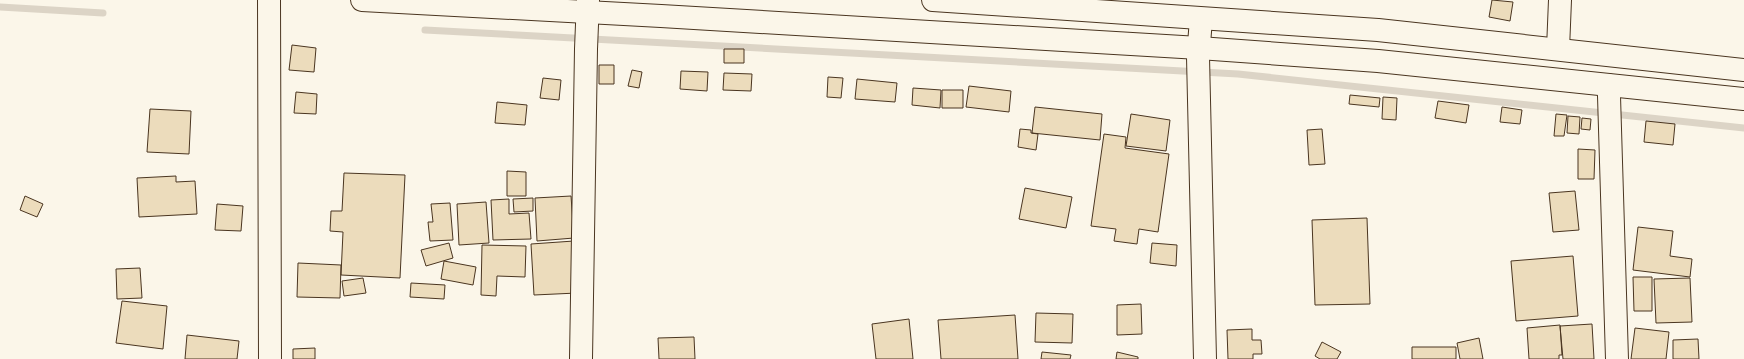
<svg xmlns="http://www.w3.org/2000/svg" width="1744" height="359" viewBox="0 0 1744 359" font-family="'Crimson Pro',serif">
<style>
.lines{fill:none;stroke-linecap:round;stroke-linejoin:round}
.stream{stroke:#dcd4c6;stroke-width:7}
.building{fill:#ecdcbc;stroke:#4a3520}
.minor-casing{stroke:#4a3520;stroke-width:24}
.primary-casing{stroke:#4a3520;stroke-width:24}
.minor{stroke:#fbf6e9;stroke-width:22}
.primary{stroke:#fbf6e9;stroke-width:22}
</style>
<rect width="100%" height="100%" fill="#fbf6e9"/>
<g class="lines">
<!-- stream -->
<path class="stream" d="M 0,7 L 103,13
M 425,30 L 1238,74 L 1744,128"/>
</g>
<!-- building -->
<path class="building" d="M 1492,0 L 1513,2 L 1510,21 L 1489,17 Z
M 292,45 L 316,48 L 314,72 L 289,70 Z
M 724,49 L 744,49 L 744,63 L 724,63 Z
M 599,65 L 614,65 L 614,84 L 599,84 Z
M 632,70 L 642,72 L 639,88 L 628,86 Z
M 681,71 L 708,72 L 707,91 L 680,89 Z
M 724,73 L 752,74 L 751,91 L 723,90 Z
M 828,77 L 843,78 L 841,98 L 827,97 Z
M 543,78 L 561,80 L 559,100 L 540,98 Z
M 857,79 L 897,83 L 895,102 L 855,99 Z
M 969,86 L 1011,91 L 1009,112 L 966,107 Z
M 913,88 L 941,90 L 940,108 L 912,105 Z
M 942,90 L 963,90 L 963,108 L 942,108 Z
M 296,92 L 317,94 L 316,114 L 294,113 Z
M 1350,95 L 1380,98 L 1379,107 L 1349,104 Z
M 1383,97 L 1397,98 L 1396,120 L 1382,119 Z
M 1438,101 L 1469,105 L 1466,123 L 1435,118 Z
M 497,102 L 527,105 L 525,125 L 495,123 Z
M 1035,107 L 1102,114 L 1100,140 L 1032,133 Z
M 1502,107 L 1522,110 L 1520,124 L 1500,122 Z
M 150,109 L 191,111 L 189,154 L 147,152 Z
M 1131,114 L 1170,120 L 1166,151 L 1126,146 Z
M 1556,114 L 1567,115 L 1564,136 L 1554,136 Z
M 1568,116 L 1580,117 L 1579,134 L 1567,133 Z
M 1582,118 L 1591,119 L 1590,130 L 1581,129 Z
M 1646,121 L 1675,124 L 1673,145 L 1644,142 Z
M 1020,129 L 1031,130 L 1031,133 L 1038,134 L 1036,150 L 1018,147 Z
M 1322,129 L 1325,164 L 1309,165 L 1307,130 Z
M 1104,134 L 1126,137 L 1125,148 L 1169,154 L 1158,232 L 1139,229 L 1137,244 L 1114,241 L 1116,229 L 1091,226 Z
M 1578,149 L 1595,150 L 1594,179 L 1578,179 Z
M 507,171 L 526,172 L 526,196 L 507,196 Z
M 344,173 L 405,175 L 400,278 L 341,275 L 343,232 L 330,231 L 331,211 L 342,211 Z
M 176,176 L 176,182 L 195,181 L 197,214 L 139,217 L 137,178 Z
M 1025,188 L 1072,197 L 1066,228 L 1019,219 Z
M 1575,191 L 1579,230 L 1553,232 L 1549,193 Z
M 25,196 L 43,204 L 37,217 L 20,210 Z
M 571,196 L 574,238 L 537,241 L 535,198 Z
M 533,198 L 533,211 L 514,212 L 513,199 Z
M 509,199 L 509,214 L 529,213 L 531,239 L 493,240 L 491,200 Z
M 486,202 L 489,243 L 459,245 L 457,204 Z
M 450,203 L 453,240 L 430,241 L 428,222 L 433,222 L 431,204 Z
M 217,204 L 243,206 L 241,231 L 215,230 Z
M 1367,218 L 1370,304 L 1315,305 L 1312,220 Z
M 1638,227 L 1673,231 L 1670,256 L 1692,259 L 1690,277 L 1633,270 Z
M 574,241 L 577,293 L 534,295 L 531,244 Z
M 449,243 L 453,258 L 426,266 L 421,250 Z
M 1152,243 L 1177,245 L 1176,266 L 1150,263 Z
M 482,245 L 526,246 L 525,277 L 497,276 L 496,296 L 481,295 Z
M 1573,256 L 1578,316 L 1516,321 L 1511,261 Z
M 444,261 L 476,267 L 473,285 L 441,279 Z
M 298,263 L 341,265 L 340,298 L 297,297 Z
M 140,268 L 142,298 L 117,299 L 116,269 Z
M 1633,277 L 1652,277 L 1652,311 L 1634,311 Z
M 363,278 L 366,293 L 344,296 L 342,281 Z
M 1690,278 L 1692,322 L 1656,323 L 1654,279 Z
M 411,283 L 445,285 L 444,299 L 410,297 Z
M 122,301 L 167,306 L 163,349 L 116,343 Z
M 1141,304 L 1142,334 L 1117,335 L 1117,305 Z
M 1036,313 L 1073,314 L 1072,343 L 1035,342 Z
M 1015,315 L 1018,359 L 941,359 L 938,320 Z
M 909,319 L 913,359 L 876,359 L 872,324 Z
M 1592,324 L 1594,359 L 1563,359 L 1560,326 Z
M 1560,325 L 1562,355 L 1559,355 L 1559,359 L 1529,359 L 1527,328 Z
M 1635,328 L 1669,332 L 1666,359 L 1631,359 Z
M 1252,329 L 1252,340 L 1261,340 L 1262,354 L 1253,354 L 1253,359 L 1228,359 L 1227,330 Z
M 187,335 L 239,341 L 237,359 L 185,359 Z
M 694,337 L 695,359 L 659,359 L 658,338 Z
M 1479,338 L 1483,359 L 1460,359 L 1457,343 Z
M 1698,339 L 1699,359 L 1673,359 L 1673,340 Z
M 1322,342 L 1341,352 L 1337,359 L 1320,359 L 1315,356 Z
M 1412,347 L 1456,347 L 1456,359 L 1412,359 Z
M 315,348 L 315,359 L 293,359 L 293,349 Z
M 1042,352 L 1071,355 L 1070,359 L 1041,359 Z
M 1117,352 L 1138,357 L 1138,359 L 1116,359 Z"/>
<g class="lines">
<!-- minor casing -->
<g class="minor-casing">
<path id="minor" d="M 269,0 L 270,359
M 1201,19 L 1198,57 L 1205,359
M 1558,49 L 1560,0
M 1608,85 L 1609,96 L 1617,359
M 581,359 L 586,49 L 588,0"/>
</g>
<!-- primary casing -->
<g class="primary-casing">
<path id="primary" d="M 362,0 L 661,16 L 1199,48 L 1378,61 L 1744,99
M 933,0 L 1378,30 L 1744,70"/>
</g>
<!-- minor -->
<use href="#minor" class="minor"/>
<!-- primary -->
<use href="#primary" class="primary"/>
</g>
</svg>
